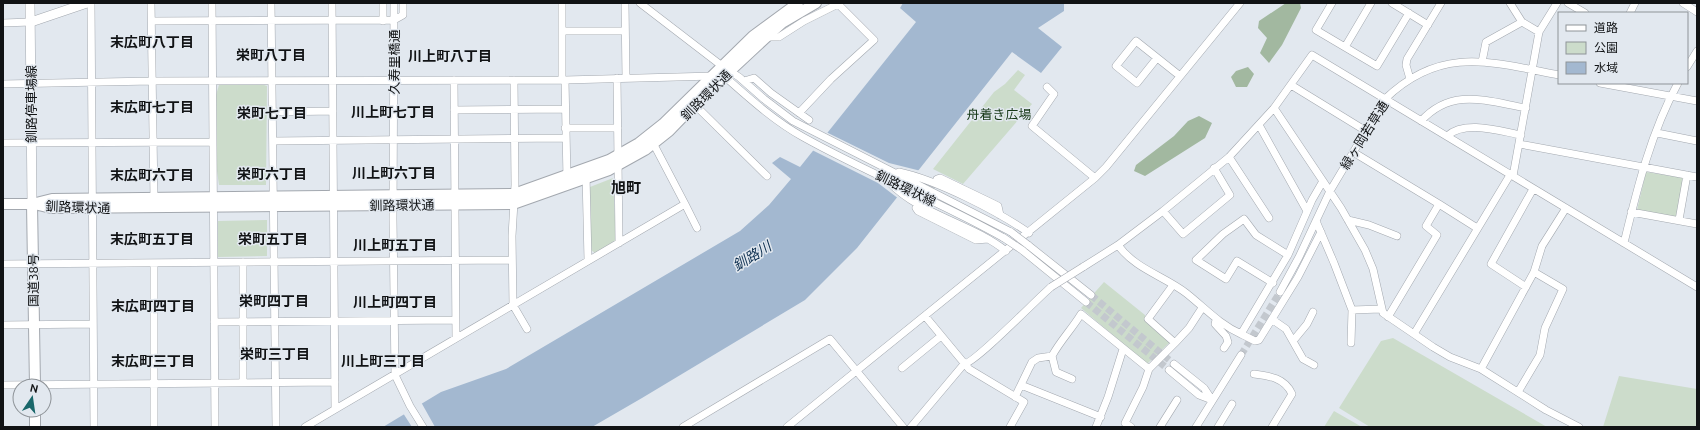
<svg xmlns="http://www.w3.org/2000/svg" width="1700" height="430" viewBox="0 0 1700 430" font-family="Ubuntu,'Noto Sans JP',sans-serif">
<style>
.green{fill:#ccdccb}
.forest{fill:#a2b8a0}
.water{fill:#a3b8d0}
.pier{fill:#e2e8ef}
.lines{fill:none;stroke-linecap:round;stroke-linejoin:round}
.minor-tunnel{stroke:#c3c8ce;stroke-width:7;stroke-dasharray:7 3.5;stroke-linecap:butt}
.minor-casing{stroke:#a3a8af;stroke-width:8}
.major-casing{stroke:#a3a8af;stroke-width:10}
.highway-casing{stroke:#a3a8af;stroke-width:12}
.minor{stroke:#fff;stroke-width:7}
.major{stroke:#fff;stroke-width:9}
.highway{stroke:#fff;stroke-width:10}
.minor-bridge-casing{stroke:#a3a8af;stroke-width:8;stroke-linecap:butt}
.minor-bridge{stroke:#fff;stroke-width:7}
.labels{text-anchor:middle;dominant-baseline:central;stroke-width:3;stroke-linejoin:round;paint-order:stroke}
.street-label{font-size:13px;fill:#111315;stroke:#e2e8ef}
.park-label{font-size:13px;fill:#163816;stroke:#e2e8ef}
.neighbourhood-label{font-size:14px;font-weight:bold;fill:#111315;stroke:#e2e8ef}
.water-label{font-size:14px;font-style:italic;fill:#0c2e4f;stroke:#e2e8ef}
.quarter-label{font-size:15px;font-weight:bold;fill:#111315;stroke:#e2e8ef}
</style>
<rect width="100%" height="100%" fill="#e2e8ef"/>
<!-- green -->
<path class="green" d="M 1018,70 L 1025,75 L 1014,90 L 1032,104 L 963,184 L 933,169 L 994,92 L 1005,84 Z
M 219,85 L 264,85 L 267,86 L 266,185 L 219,185 L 216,164 L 216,95 Z
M 1646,172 L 1684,178 L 1677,217 L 1637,210 Z
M 613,178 L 616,240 L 595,253 L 591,250 L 590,187 Z
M 267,220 L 267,256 L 218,257 L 218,221 Z
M 1104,282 L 1145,315 L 1145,319 L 1170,342 L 1147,364 L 1081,308 Z
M 1393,338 L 1547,427 L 1370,427 L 1339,408 L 1381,341 Z
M 1619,376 L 1697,389 L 1697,427 L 1603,427 Z
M 1334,411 L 1362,427 L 1324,427 Z"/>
<!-- forest -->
<path class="forest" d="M 1286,3 L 1300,3 L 1301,8 L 1282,45 L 1269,63 L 1260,53 L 1267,38 L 1258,28 L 1259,21 Z
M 1248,67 L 1254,74 L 1247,87 L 1236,87 L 1231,77 L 1236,71 Z
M 1199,116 L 1212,123 L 1205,138 L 1145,176 L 1134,171 L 1136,165 L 1174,136 L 1188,121 Z"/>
<!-- water -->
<path class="water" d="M 903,3 L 1064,3 L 1064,11 L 1038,28 L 1062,47 L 1041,73 L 1012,52 L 857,248 L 805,300 L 642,398 L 592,427 L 383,427 L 441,392 L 506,369 L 740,231 L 769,205 L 791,179 L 772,163 L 780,157 L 800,167 L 916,22 L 900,8 Z"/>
<!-- pier -->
<path class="pier" d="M 826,132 L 889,163 L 921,171 L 899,199 L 878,183 L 812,150 Z
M 421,402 L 435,427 L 412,427 L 403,413 Z"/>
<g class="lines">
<!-- minor-tunnel -->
<path class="minor-tunnel" d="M 916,208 L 937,179
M 1091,295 L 1174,364
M 1086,302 L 1169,370
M 1241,355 L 1280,292"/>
<!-- minor casing -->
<g class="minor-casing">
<path id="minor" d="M 91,3 L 94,427
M 151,3 L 154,199
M 212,3 L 215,427
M 271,3 L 276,427
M 332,3 L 335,409
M 383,3 L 383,21
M 394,3 L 393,219 L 395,375 L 410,406 L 423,427
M 562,3 L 562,79
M 625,3 L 626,78
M 640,3 L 722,66 L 739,77 L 764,99 L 793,121 L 1011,232
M 1332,3 L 1316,30 L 1377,66 L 1409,13
M 1392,3 L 1428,25
M 1510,3 L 1522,22 L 1539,32
M 1568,3 L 1585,13
M 1683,3 L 1697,12
M 1630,13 L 1635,3
M 152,21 L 394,20 L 403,15 L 403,3
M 3,23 L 31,22
M 562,31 L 625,31
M 767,37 L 779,37 L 804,21 L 838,4 L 874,40 L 831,79 L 799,113
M 1345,47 L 1371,3
M 1157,58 L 1137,83 L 1116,66 L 1136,41 L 1180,76
M 1482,62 L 1486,42 L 1522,22
M 1687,67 L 1697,51
M 724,76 C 749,98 774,121 803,137 C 869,174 939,201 1004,238
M 617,78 L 619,243
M 1410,79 L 1406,65 L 1407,59 L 1441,3
M 454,80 L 456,338
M 514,80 L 515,185 L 512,236 L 513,305 L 527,329
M 565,80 L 567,179
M 744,81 L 754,78 L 771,93 L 809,120
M 1600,83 L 1697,101
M 3,84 L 152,81 L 565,80 L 714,76
M 1291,85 L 1366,131
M 1047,87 L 1054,94 L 1032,126 L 1095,178
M 695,105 L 767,176
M 1274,108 L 1341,208 L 1365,250 L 1373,269 L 1383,313 L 1433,347 L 1450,357 L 1481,369 L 1546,410 L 1579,427
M 454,110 L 565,109
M 273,112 L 333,111
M 1421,121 C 1452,87 1486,101 1526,108
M 1259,125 L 1307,211
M 565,128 L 618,128
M 1657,133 L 1697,141
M 1447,136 C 1465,120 1499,131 1521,135
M 273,141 L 565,138
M 3,143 L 212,142
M 1519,144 L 1697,177
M 1353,152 L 1439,204 L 1426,226 L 1437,235 L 1388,317
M 1229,157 L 1269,218
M 899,172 C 937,180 997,211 1029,233
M 586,175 L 588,260
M 1513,176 L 1539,32 L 1557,3
M 937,179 L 940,178 L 990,202 L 998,206 L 1000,215
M 889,182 C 920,215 971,223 1006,251
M 685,204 L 697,228
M 1439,204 L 1477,228
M 916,208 L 918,211 L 976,240 L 988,239
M 1163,211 L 1183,234 L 1230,195 L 1214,168
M 1631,212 L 1697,224
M 1348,220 L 1369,225 L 1397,236
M 1679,220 L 1687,175
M 1316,221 L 1334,263 L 1352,310 L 1351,343
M 1321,232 L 1298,277 L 1259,340 L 1255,341 L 1241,334 L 1288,255 L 1312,200 L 1323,181
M 1624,243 C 1637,189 1651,132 1678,83
M 1028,245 L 1091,295
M 1118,245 C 1135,269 1164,276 1186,293 C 1205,308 1219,324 1241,334
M 1022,250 L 1086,302
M 243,262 L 243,383
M 154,263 L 154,427
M 3,264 L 512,260
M 1083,267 L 1118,245 L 1163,211 L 1229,157 L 1274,108 L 1312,55 L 1697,287
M 1273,283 L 1237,261 L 1226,279 L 1196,260 L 1223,234 L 1244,219 L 1256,235 L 1288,255
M 1526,287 L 1491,264 L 1533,189
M 1280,292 L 1299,257 L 1330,191 L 1385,99 C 1441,45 1491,62 1559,75
M 1352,310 L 1381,309
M 925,316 L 969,369 L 1024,402 L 1010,427
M 1216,320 L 1215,324 L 1226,336 L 1228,342 L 1224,348
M 1273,320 L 1286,329 L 1303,359 L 1314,365
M 214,322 L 455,320
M 3,325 L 93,324
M 1414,334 L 1510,175
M 1293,341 L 1307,324 L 1313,312
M 1175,343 L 1189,328 L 1202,308
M 1174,364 L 1204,388 L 1212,400
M 902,368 L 941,336
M 1481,369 L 1534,272 L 1542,246 L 1566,208
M 1169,370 L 1199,395 L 1212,400
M 1254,374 C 1270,376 1285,378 1292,394 L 1272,427
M 1072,379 L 1056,372 L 1052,356 C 1060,341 1072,329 1081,314 L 1149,369 L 1175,343 L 1148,319 L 1173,285
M 3,385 L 335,382
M 1021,385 L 1101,417
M 1518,392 L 1540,355 L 1545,328 L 1563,289 L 1534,272
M 1015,397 L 1032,362 L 1038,358 L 1052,356
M 305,427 L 685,204 L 652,141
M 683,427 L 830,339 L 903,427
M 787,427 L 1095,178 L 1106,167 L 1240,3
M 911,427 L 964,364 C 975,363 1038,298 1051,287
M 1096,427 L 1108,397 L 1123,349
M 1131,427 L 1125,423 L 1143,387 L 1149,369
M 1160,427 L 1177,400
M 1196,427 L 1241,355
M 1218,427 L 1232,404"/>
</g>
<!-- major casing -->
<g class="major-casing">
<path id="major" d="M 30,3 L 32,204
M 31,22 L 87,3"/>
</g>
<!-- highway casing -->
<g class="highway-casing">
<path id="highway" d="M 3,204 L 32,204 L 52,199 L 514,194 L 609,160 L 639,143 L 663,124 L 753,36 L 798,3
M 32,204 L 35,386
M 34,204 L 51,208 L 513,204 L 609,170 L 645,150 L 669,131 L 702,97 L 773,31 L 782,23 L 816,3
M 35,410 L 35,427"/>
</g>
<!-- minor -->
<use href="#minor" class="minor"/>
<!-- major -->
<use href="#major" class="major"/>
<!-- highway -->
<use href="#highway" class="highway"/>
<!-- minor-bridge casing -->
<g class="minor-bridge-casing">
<path id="minor-bridge" d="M 1011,232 L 1028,245
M 1004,238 L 1022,250
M 1051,287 L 1083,267"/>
</g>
<!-- minor-bridge -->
<use href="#minor-bridge" class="minor-bridge"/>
</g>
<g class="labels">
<!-- street labels -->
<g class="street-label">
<text transform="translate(394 62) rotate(-90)">久寿里橋通</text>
<text transform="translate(706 95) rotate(-45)">釧路環状通</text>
<text transform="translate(31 104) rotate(-90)">釧路停車場線</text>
<text transform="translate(1364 135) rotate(-58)">緑ヶ岡若草通</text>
<text transform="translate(906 188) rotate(26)">釧路環状線</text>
<text transform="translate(402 205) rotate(-1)">釧路環状通</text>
<text transform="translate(78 207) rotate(2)">釧路環状通</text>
<text transform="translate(33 280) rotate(-90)">国道38号</text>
</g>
<!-- park labels -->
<g class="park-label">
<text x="999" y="114">舟着き広場</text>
</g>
<!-- neighbourhood labels -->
<g class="neighbourhood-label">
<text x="152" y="42">末広町八丁目</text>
<text x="271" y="55">栄町八丁目</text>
<text x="450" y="56">川上町八丁目</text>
<text x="152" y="107">末広町七丁目</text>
<text x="393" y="112">川上町七丁目</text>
<text x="272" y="113">栄町七丁目</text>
<text x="394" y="173">川上町六丁目</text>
<text x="272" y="174">栄町六丁目</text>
<text x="152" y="175">末広町六丁目</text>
<text x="152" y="239">末広町五丁目</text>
<text x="273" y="239">栄町五丁目</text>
<text x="395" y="245">川上町五丁目</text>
<text x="274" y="301">栄町四丁目</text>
<text x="395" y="302">川上町四丁目</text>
<text x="153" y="306">末広町四丁目</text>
<text x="275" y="354">栄町三丁目</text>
<text x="153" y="361">末広町三丁目</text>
<text x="383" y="361">川上町三丁目</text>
</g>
<!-- water labels -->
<g class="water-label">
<text transform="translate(752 256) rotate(-32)">釧路川</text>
</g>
<!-- quarter labels -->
<g class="quarter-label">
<text x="626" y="187">旭町</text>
</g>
</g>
<!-- border -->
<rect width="1700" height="430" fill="none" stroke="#111315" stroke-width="8"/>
<!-- legend -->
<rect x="1558" y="12" width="130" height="72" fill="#e2e8ef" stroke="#8e9398"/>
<rect x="1566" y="25" width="20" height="6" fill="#ffffff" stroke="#8e9398"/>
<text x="1594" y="32" font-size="12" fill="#111315">道路</text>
<rect x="1566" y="42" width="20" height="12" fill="#ccdccb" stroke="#8e9398"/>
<text x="1594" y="52" font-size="12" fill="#111315">公園</text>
<rect x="1566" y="62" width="20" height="12" fill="#a3b8d0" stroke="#8e9398"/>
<text x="1594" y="72" font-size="12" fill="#111315">水域</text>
<!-- north arrow -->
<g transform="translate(32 398) rotate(13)"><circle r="19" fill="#e2e8ef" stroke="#8e9398"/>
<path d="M0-3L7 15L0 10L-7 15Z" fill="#19676a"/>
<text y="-6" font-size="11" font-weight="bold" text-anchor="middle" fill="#111315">N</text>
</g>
</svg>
